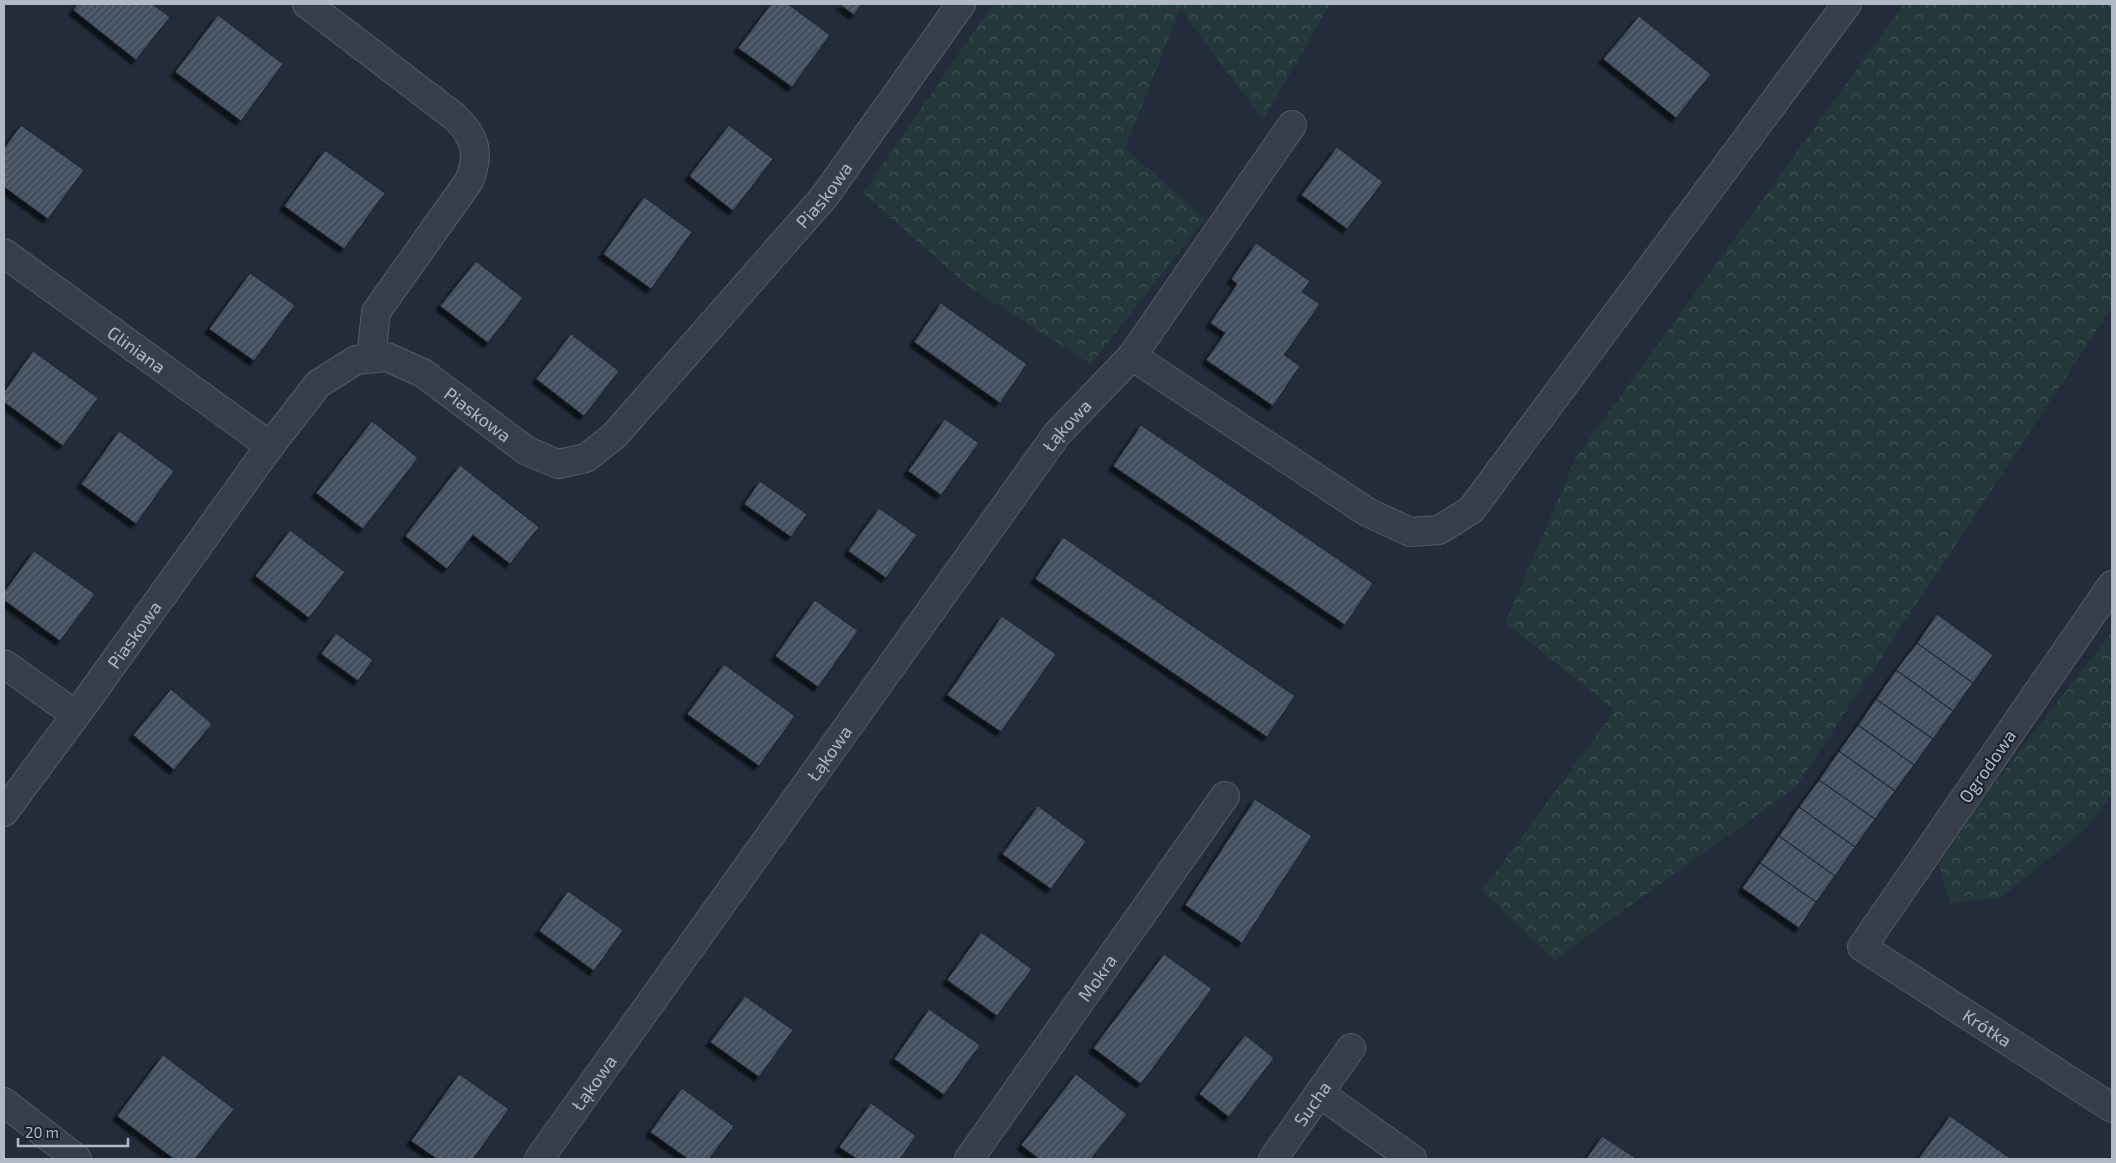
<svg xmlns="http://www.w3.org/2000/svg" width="2116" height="1163" viewBox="0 0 2116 1163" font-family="'Exo 2',sans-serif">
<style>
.forest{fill:url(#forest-crowns)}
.building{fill:url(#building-hatch);stroke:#1d2531;filter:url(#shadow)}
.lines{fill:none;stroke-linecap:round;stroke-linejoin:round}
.minor-casing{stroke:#545c68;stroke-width:30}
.path{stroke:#425558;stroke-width:3;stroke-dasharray:4 4;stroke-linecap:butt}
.minor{stroke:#363e4a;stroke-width:28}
.labels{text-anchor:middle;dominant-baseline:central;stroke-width:4;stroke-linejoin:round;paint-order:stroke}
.street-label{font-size:18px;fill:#b1b9c6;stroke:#1b232f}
</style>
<defs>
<pattern id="forest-crowns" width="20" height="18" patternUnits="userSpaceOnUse" patternTransform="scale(1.25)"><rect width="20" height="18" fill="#24383b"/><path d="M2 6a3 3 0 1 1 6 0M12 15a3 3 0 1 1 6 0" fill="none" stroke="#415356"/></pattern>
<pattern id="building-hatch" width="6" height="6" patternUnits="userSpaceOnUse" patternTransform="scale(1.25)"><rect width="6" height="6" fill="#434f5e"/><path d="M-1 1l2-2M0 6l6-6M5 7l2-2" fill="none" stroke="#5c6674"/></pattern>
<filter id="shadow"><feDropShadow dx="-4.5" dy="4.5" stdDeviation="1" flood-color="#0009"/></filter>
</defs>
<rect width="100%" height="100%" fill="#222c3a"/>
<!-- forest -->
<path class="forest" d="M 993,4 L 1330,4 L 1263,120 L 1180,9 L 1125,148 L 1205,219 L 1091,364 L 969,287 L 863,193 Z
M 1904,4 L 2112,4 L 2112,307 L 1796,787 L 1554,960 L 1482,891 L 1615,710 L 1505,623 L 1577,456 Z
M 2112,632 L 2112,794 L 2088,827 L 2000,898 L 1950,903 L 1939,865 L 1986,794 Z"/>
<!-- building -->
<path class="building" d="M 78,4 L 152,4 L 170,17 L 136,60 L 73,10 Z
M 771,4 L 788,4 L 830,35 L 792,87 L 738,48 Z
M 839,4 L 862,4 L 854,15 Z
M 218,15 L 283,64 L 241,121 L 175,72 Z
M 1639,16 L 1711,74 L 1676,118 L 1603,59 Z
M 21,125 L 84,170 L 48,219 L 4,187 L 4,148 Z
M 729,125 L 773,159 L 733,211 L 689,176 Z
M 1337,147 L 1383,182 L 1347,229 L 1301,195 Z
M 325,150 L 385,193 L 344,249 L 284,206 Z
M 644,197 L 692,232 L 651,289 L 603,254 Z
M 1256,243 L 1310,281 L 1302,292 L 1320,304 L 1284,355 L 1300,366 L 1273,406 L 1206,360 L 1225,333 L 1210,323 L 1237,284 L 1231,279 Z
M 476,261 L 523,298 L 488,343 L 440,306 Z
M 250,273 L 295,305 L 254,361 L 209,329 Z
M 941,303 L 1027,364 L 1000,403 L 914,342 Z
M 571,334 L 619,371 L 584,416 L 536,379 Z
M 33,351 L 98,398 L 63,446 L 4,402 L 4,392 Z
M 945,419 L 979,443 L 941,495 L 908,471 Z
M 372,421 L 418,458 L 363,529 L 316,493 Z
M 1141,425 L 1373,583 L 1345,625 L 1113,466 Z
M 119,431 L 174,471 L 136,524 L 81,484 Z
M 460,465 L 539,527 L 510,564 L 473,535 L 447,569 L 405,536 Z
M 760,481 L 807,514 L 791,537 L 744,504 Z
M 879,508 L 917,535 L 886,578 L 848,551 Z
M 290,530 L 345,572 L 309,618 L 255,576 Z
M 1063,537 L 1295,696 L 1267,737 L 1035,579 Z
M 34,551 L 95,594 L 60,641 L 4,600 L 4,592 Z
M 815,600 L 858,631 L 818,687 L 775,656 Z
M 1937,614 L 1993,655 L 1973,683 L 1917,643 Z
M 1002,616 L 1056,654 L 1001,732 L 947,695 Z
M 336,633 L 373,660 L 358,681 L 321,654 Z
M 1917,643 L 1973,683 L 1953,711 L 1896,670 Z
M 724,664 L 795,716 L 759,766 L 687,714 Z
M 1896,670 L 1953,711 L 1933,739 L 1876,699 Z
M 171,689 L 212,724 L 174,770 L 133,735 Z
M 1876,699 L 1933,739 L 1914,765 L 1858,725 Z
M 1858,725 L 1914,765 L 1895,791 L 1839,751 Z
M 1839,751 L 1895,791 L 1875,819 L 1819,780 Z
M 1819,780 L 1875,819 L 1855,847 L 1799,807 Z
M 1255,799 L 1312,836 L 1242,943 L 1185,905 Z
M 1038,806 L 1086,841 L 1051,889 L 1002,854 Z
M 1799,807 L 1855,847 L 1835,876 L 1779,836 Z
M 1779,836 L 1835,876 L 1816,902 L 1760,863 Z
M 1760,863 L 1816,902 L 1799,928 L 1742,888 Z
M 568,891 L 623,930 L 594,971 L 539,931 Z
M 981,932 L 1032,969 L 997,1016 L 947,980 Z
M 1164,954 L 1212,989 L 1141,1084 L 1093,1048 Z
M 745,996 L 793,1030 L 759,1077 L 710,1042 Z
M 929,1009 L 980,1045 L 944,1095 L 894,1059 Z
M 1245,1035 L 1274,1058 L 1229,1117 L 1199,1094 Z
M 163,1055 L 234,1109 L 195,1159 L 174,1159 L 117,1116 Z
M 459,1074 L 509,1109 L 473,1159 L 437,1159 L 411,1141 Z
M 1076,1074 L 1127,1114 L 1091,1159 L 1039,1159 L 1021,1145 Z
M 682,1088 L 734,1126 L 709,1159 L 688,1159 L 650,1132 Z
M 871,1103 L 916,1136 L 900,1159 L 857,1159 L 839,1147 Z
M 1950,1116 L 2011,1159 L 1918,1159 Z
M 1602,1136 L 1637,1159 L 1586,1159 Z"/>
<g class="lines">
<!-- minor casing -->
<g class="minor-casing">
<g id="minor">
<path d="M 307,4 L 455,117 C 476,137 480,154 469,181 L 376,312 L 371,358"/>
<path id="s1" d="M 4,253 L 270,446"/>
<path d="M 1132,356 L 1367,512 L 1410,532 L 1439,530 L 1471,510 L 1847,4"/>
<path id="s2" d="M 2112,585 L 1862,947 L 2112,1108"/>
<path d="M 4,664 L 76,715"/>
<path id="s3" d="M 4,812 L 76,715 L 270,446 L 318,384 L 356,360 L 387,357 L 423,373 L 527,451 L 558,464 L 586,458 L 614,436 L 824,197 L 961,4"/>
<path d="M 1319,1093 L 1412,1159"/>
<path d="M 4,1102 L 77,1159"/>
<path id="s4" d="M 539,1159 L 1057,434 L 1132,356 L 1292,125"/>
<path id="s5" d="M 969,1159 L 1225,796"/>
<path id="s6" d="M 1273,1159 L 1351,1048"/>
</g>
</g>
<!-- path -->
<path class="path" d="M 2109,4 L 2112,6"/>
<!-- minor -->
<use href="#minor" class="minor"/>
</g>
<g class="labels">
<!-- street labels -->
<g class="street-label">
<text stroke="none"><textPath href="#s3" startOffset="1194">Piaskowa</textPath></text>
<text stroke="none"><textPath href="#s1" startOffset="164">Gliniana</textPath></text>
<text stroke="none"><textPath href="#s3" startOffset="715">Piaskowa</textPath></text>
<text stroke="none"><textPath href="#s4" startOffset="904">Łąkowa</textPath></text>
<text stroke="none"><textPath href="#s3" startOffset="220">Piaskowa</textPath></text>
<text stroke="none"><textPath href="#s4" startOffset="499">Łąkowa</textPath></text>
<text transform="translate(1987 766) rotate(-55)">Ogrodowa</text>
<text stroke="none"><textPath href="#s5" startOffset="222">Mokra</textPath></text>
<text stroke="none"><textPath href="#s2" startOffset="589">Krótka</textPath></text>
<text stroke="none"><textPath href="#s4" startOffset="94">Łąkowa</textPath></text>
<text stroke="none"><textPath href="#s6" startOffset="68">Sucha</textPath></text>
</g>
</g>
<!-- border -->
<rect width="2116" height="1163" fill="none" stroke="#b1b9c6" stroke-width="10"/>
<!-- scale -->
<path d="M18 1138v8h110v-8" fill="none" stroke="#b1b9c6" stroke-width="2.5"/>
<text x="25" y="1138" font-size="15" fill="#b1b9c6" stroke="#1b232f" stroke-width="4" paint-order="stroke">20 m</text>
</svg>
